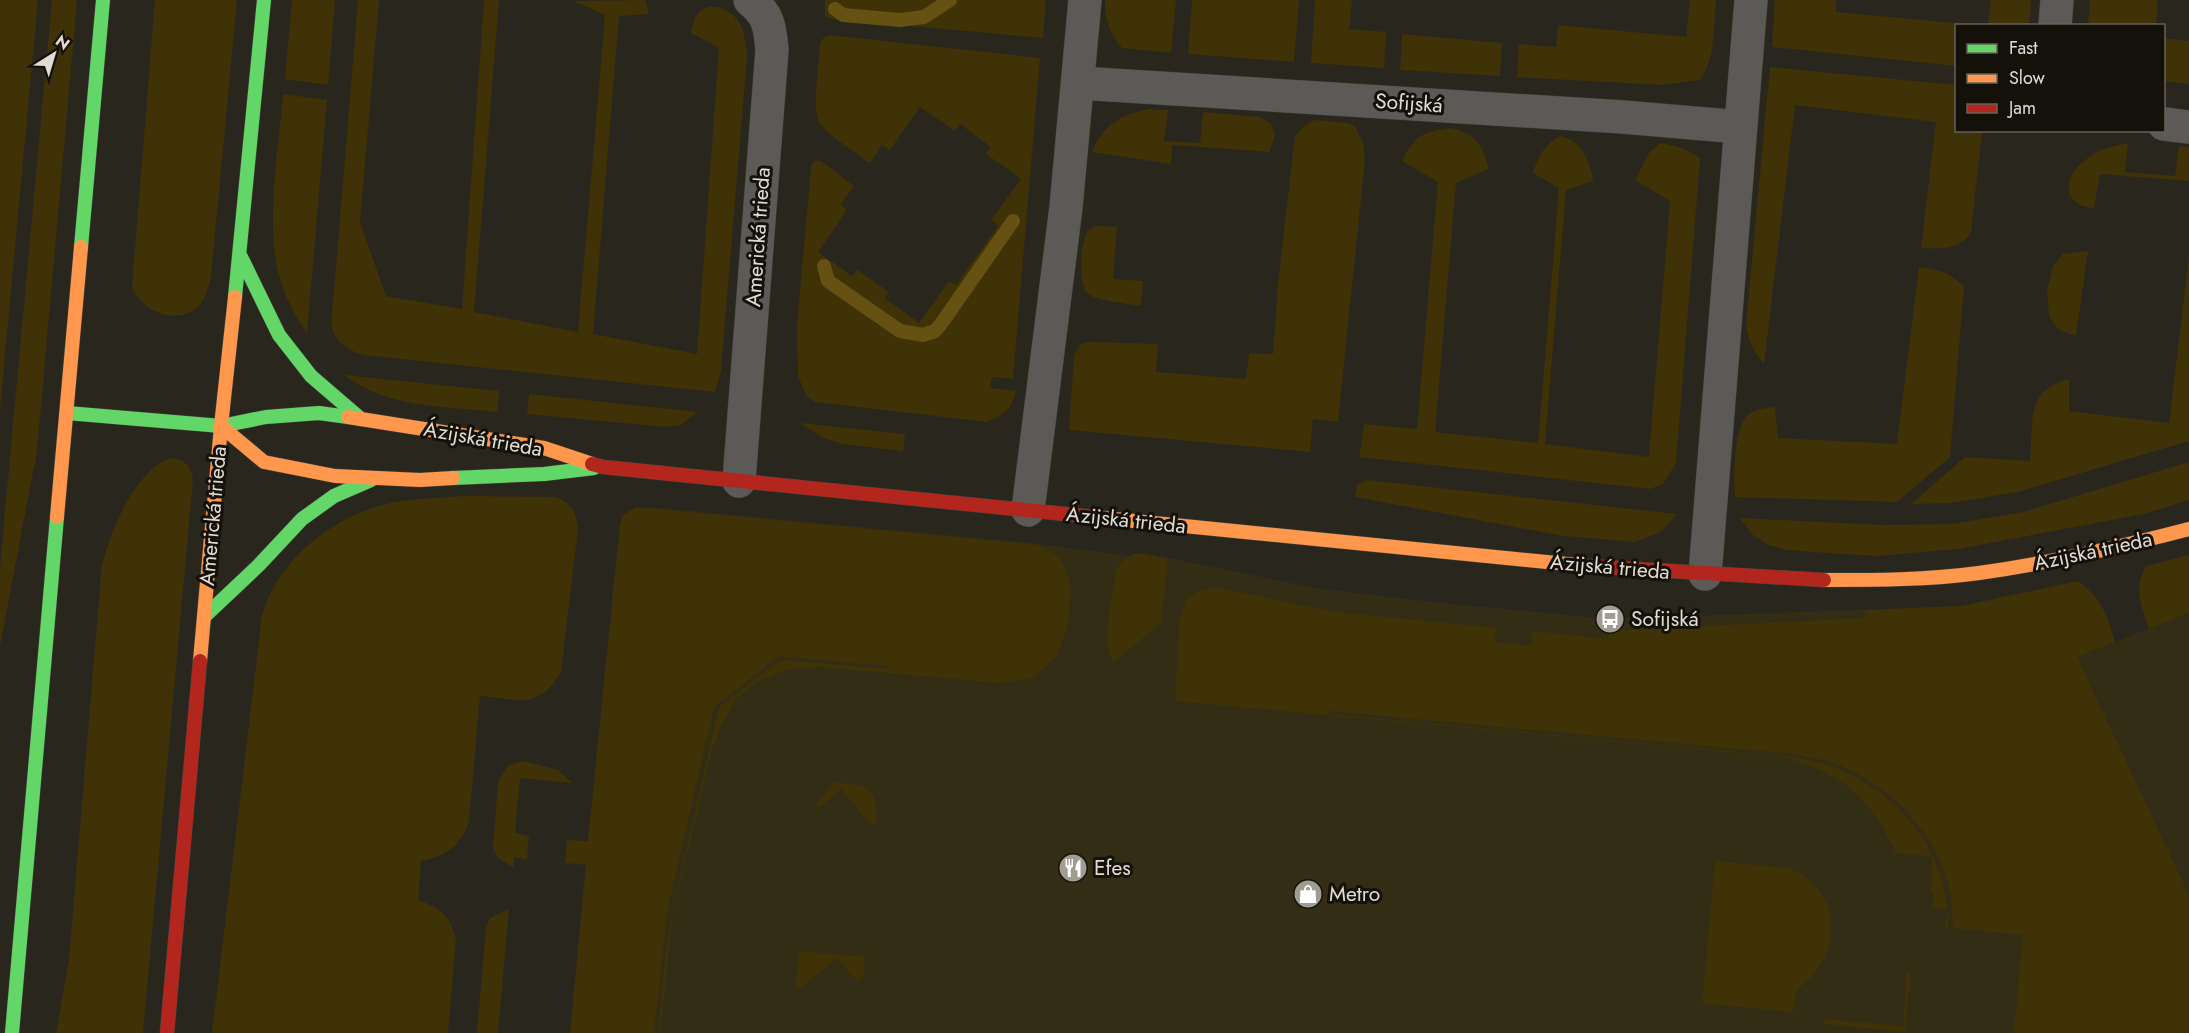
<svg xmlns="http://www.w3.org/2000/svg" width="2189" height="1033" viewBox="0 0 2189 1033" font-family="Jost,sans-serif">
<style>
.built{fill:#342d16}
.green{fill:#3f3207}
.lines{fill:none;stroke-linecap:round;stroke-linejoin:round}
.stream{stroke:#655213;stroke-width:14}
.street-casing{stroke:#45423b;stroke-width:34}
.fast-casing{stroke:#45423b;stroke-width:15}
.slow-casing{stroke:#45423b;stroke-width:15}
.jam-casing{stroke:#45423b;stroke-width:15}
.street{stroke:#5b5a56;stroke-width:33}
.fast{stroke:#63d668;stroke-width:14}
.slow{stroke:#ff974d;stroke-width:14}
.jam{stroke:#b3261e;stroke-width:14}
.labels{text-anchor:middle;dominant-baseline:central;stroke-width:6;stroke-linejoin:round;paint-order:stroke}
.street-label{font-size:21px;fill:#e0dcd1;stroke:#14110a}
.poi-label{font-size:21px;fill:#e0dcd1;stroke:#14110a;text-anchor:start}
</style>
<rect width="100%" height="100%" fill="#29261d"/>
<!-- built -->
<path class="built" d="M 649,507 L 1030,543 L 1131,556 L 1144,553 L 1316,588 L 1432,602 L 1609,619 L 1962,606 L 2024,592 L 2077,657 L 2189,613 L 2189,1033 L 600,1033 Z"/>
<!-- green -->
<path class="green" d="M 0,0 L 38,0 L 0,409 Z
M 52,0 L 77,0 L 37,451 L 0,646 L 0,566 Z
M 155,0 L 237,0 L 211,276 C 209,285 207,295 201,303 C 182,328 142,313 132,287 Z
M 292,0 L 335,0 L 328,85 L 285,79 Z
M 358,0 L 379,0 L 360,222 L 386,296 L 462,309 L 484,0 L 499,0 L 474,312 L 578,332 L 605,15 L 574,1 L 645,0 L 649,14 L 619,16 L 593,334 L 697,354 L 719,48 L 691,33 C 693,25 694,16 700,11 C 715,0 736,12 742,28 C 745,36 746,47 747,56 L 721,371 L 715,392 L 364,355 C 351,352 337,344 333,331 C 331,327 332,320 332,316 Z
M 825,0 L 1046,0 L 1043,38 L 832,19 L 825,16 Z
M 1105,0 L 1176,0 L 1171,53 L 1122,48 C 1110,35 1104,18 1105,0 Z
M 1192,0 L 1299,0 L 1294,62 L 1188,54 Z
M 1315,0 L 1352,0 L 1349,29 L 1386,32 L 1384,68 L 1311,63 Z
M 1690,0 L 1716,0 C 1713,26 1716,59 1700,80 L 1662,85 L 1517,77 L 1519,44 L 1556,47 L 1558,25 L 1686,37 Z
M 1775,0 L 1836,0 L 1836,12 L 1976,25 L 1956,26 L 1956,66 L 1772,47 Z
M 1991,0 L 2031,0 L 2029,25 L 1988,25 Z
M 2090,0 L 2158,0 L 2156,25 L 2088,25 Z
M 1402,34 L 1502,43 L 1500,76 L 1400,70 Z
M 829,35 L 1040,58 L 1013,379 L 992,377 L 990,388 L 1016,391 C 1012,409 1004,415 987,422 L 815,402 L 806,395 L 798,376 L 797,326 L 811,167 L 814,161 L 821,161 L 854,186 L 841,204 L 847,210 L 818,252 L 852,276 L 857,270 L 889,292 L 885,298 L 919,323 L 949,281 L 956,285 L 998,226 L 991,220 L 1021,179 L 986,154 L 991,147 L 960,124 L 955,131 L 920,107 L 890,150 L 882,145 L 870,163 C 855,152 829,137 819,122 C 812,112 819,59 820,44 L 824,37 Z
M 2164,38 L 2189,41 L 2189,84 L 2164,81 Z
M 1770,67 L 1956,85 L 1956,130 L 1982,131 L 1971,232 C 1960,250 1940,249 1921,248 L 1936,122 L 1795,105 L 1764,364 C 1753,351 1748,341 1746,325 Z
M 283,94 L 327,100 L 307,333 C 294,315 285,297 279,275 C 265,225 279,147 283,94 Z
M 1149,109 L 1168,110 L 1164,141 L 1200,143 L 1203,112 L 1260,117 L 1271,124 L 1275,133 L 1270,152 L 1172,145 L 1171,164 L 1092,152 C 1104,124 1120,115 1149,109 Z
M 1314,120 L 1349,123 L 1355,126 L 1363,143 L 1365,159 L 1338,422 L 1313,419 L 1310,452 L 1069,430 L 1074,355 L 1081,344 L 1090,342 L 1158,344 L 1156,372 L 1246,379 L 1249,353 L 1273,354 L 1278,284 L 1295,136 L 1304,126 Z
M 1451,128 C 1477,135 1482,144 1489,169 L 1456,183 L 1435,432 L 1538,443 L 1559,188 L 1533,173 C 1539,154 1543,147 1560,136 C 1582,140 1590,161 1593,181 L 1566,190 L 1545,444 L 1649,457 L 1670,201 L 1635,180 L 1649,153 L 1660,143 C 1677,146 1688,148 1700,159 L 1676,463 L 1663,484 L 1650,489 L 1359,457 L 1364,424 L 1417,429 L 1438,182 L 1402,161 C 1415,135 1422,132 1451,128 Z
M 2128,143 L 2125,172 L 2175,176 L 2179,146 L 2189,147 L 2189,181 L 2100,174 L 2094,208 C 2084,207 2073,204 2070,194 C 2063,174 2087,156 2104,149 C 2112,146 2121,145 2128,143 Z
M 1097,226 L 1117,227 L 1113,279 L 1143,281 L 1141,306 C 1130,304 1095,301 1087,293 C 1078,284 1080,239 1089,230 C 1089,229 1096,226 1097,226 Z
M 2088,251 L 2076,336 L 2059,330 L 2049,316 L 2047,290 L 2053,266 L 2063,254 Z
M 2189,256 L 2189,441 L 2018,492 L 1952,503 L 1911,504 L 1965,457 L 2030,461 C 2034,423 2024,390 2069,379 L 2069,411 L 2169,423 Z
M 1919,267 C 1940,270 1949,271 1964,287 L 1950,457 L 1897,502 L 1735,497 C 1734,475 1732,424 1752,412 C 1759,408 1768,408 1775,407 L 1778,438 L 1897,444 Z
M 344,375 L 499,391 L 497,412 C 444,406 389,409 344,375 Z
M 529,394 L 698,412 L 681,425 L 665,427 L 527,414 Z
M 800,423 L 905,434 L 903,451 L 842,444 L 824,438 Z
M 171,458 C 185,460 190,465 193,479 L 143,1033 L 56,1033 L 69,960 L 102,565 C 111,530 134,471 171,458 Z
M 2189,462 L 2189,500 L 2144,514 L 1958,549 L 1878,556 L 1812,552 L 1788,550 L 1768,545 L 1753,535 L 1740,518 L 1883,525 L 1953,524 L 2023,512 Z
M 1367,480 L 1677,514 L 1664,529 L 1656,534 L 1635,542 L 1564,536 L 1355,497 L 1357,485 Z
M 464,496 L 556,497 C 573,505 575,510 578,529 L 561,672 C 538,711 518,699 480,696 L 469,821 C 462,845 445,857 421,861 L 418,900 C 440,908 450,915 456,939 L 448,1033 L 212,1033 L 262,616 C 276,563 329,519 382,505 C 408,498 437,498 464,496 Z
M 636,507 L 1038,545 L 1059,556 L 1069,578 L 1071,593 L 1067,629 L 1056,657 L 1033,678 L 1000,683 L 821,667 L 792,668 L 759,681 L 747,689 L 736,699 L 721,726 L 712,749 L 673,912 L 660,1033 L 658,1033 L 665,958 L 672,913 L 719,707 L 781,660 L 887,669 L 888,666 L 779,656 L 714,707 L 667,912 L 654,1033 L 570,1033 L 586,865 L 565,863 L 567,840 L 588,841 L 620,524 L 623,515 Z
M 1137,553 L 1168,559 L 1161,623 L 1114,662 C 1114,661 1109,654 1109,654 C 1105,641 1112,579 1118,567 C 1122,560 1129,556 1137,553 Z
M 2189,555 L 2189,613 L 2149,629 C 2141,604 2133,590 2146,566 Z
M 2078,581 C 2102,599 2107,614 2115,642 L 2077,657 L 2189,895 L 2189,1033 L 2014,1033 L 2023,935 L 1953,928 C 1952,912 1952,894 1947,878 C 1928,825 1887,783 1834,763 C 1821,759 1807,757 1793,754 L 1329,711 L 1329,714 L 1794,757 C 1807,760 1821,762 1834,767 C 1903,795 1948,853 1949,928 L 1945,927 L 1948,910 L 1933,907 L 1933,892 L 1930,891 L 1933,875 L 1931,874 L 1932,857 L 1896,853 C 1868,795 1845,776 1784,757 L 1175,701 L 1179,620 L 1188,597 L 1204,589 L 1219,588 L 1335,612 L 1495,628 L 1495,642 L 1531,646 L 1533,631 L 1608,639 L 1609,631 L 1864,618 L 1865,610 L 1962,606 Z
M 524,761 L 558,770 L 572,783 L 520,778 L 515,833 L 529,836 L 527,859 L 514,858 L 513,868 L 497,857 L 493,848 L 498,782 L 508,765 Z
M 833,783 C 865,783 881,788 875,825 L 870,824 L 841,789 L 820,807 L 814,807 Z
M 1715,861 L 1788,868 C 1826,883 1842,921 1824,958 C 1820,966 1814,974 1808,981 C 1805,984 1800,986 1798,990 C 1794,995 1794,1006 1793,1012 L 1702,1003 Z
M 509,909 L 498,1033 L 477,1033 L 486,927 L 490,918 Z
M 799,951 L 865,957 L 863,978 L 857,981 L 837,958 L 801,988 L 798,988 L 796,984 Z
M 1907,973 L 1911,973 L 1905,1032 L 1824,1024 L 1825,1019 L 1903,1026 Z"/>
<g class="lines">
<!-- stream -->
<path class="stream" d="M 835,9 L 843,15 L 900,20 L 924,17 L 950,0
M 824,266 L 828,281 L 900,331 L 923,335 L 935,331 L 941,324 L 1013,221"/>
<!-- street casing -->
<g class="street-casing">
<path id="street" d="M 2055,26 L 2057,0
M 1079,83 L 1623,117 L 1740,127
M 2164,124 L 2189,127
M 739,481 L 772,50 C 770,27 769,15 750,0
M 1028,510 L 1066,207 L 1085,0
M 1705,574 L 1751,0"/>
</g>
<!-- fast casing -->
<g class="fast-casing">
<path id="fast" d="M 81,247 L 103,0
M 240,255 L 279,335 L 311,376 L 361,419
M 235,297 L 264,0
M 67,413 L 221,426 L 266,417 L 319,413 L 348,417
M 453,478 L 544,474 L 594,468
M 205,616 L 259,565 L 302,519 L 334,496 L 371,480
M 12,1033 L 57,517"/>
</g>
<!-- slow casing -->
<g class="slow-casing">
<path id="slow" d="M 348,417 L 544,448 L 592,464
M 221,426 L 264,462 L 335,476 L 420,480 L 453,478
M 57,517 L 81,247
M 1104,518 L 1587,566
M 1824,580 C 1875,580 1928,580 1979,573 C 2050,563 2120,547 2189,529
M 200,661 L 221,426 L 235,297"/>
</g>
<!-- jam casing -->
<g class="jam-casing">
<path id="jam" d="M 592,464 L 603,467 L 1104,518
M 1587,566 L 1824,580
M 167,1033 L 200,661"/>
</g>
<!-- street -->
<use href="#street" class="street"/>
<!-- fast -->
<use href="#fast" class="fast"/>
<!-- slow -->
<use href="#slow" class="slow"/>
<!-- jam -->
<use href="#jam" class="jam"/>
</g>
<!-- icons -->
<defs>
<g id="bus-disc" transform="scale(1.5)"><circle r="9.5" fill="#a09c92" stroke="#14110a"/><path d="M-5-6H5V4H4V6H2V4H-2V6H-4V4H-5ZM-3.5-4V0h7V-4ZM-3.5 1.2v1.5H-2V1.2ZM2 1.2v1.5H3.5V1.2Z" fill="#fff"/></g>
<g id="restaurant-disc" transform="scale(1.5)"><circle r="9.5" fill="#a09c92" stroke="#14110a"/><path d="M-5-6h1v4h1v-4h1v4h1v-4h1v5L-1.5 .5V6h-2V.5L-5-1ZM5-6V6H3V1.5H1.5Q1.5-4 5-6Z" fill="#fff"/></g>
<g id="shop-disc" transform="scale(1.5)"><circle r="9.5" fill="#a09c92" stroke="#14110a"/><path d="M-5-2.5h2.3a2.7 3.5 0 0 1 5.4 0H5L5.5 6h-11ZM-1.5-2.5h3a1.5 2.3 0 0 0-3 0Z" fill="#fff"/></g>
</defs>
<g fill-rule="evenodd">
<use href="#bus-disc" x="1610" y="619"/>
<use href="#restaurant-disc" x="1073" y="868"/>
<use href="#shop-disc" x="1308" y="894"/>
</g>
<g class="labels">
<!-- street labels -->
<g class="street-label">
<text transform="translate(1409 103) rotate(4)">Sofijská</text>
<text transform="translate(758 237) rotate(-86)">Americká trieda</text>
<text transform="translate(483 439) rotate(10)">Ázijská trieda</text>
<text transform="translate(213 516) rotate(-85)">Americká trieda</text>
<text transform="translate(1126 520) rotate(6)">Ázijská trieda</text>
<text transform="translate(2093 551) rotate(-12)">Ázijská trieda</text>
<text transform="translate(1610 567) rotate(5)">Ázijská trieda</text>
</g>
<!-- poi labels -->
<g class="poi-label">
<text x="1631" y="619">Sofijská</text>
<text x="1094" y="868">Efes</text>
<text x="1329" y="894">Metro</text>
</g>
</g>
<!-- legend -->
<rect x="1955" y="24" width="210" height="108" fill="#14110a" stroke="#66625a" stroke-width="1.5"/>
<rect x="1967" y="44" width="30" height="9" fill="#63d668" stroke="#66625a" stroke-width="1.5"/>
<text x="2009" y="54" font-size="18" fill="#e0dcd1">Fast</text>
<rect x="1967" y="74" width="30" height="9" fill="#ff974d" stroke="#66625a" stroke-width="1.5"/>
<text x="2009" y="84" font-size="18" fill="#e0dcd1">Slow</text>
<rect x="1967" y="104" width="30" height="9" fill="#b3261e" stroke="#66625a" stroke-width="1.5"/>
<text x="2009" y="114" font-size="18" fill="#e0dcd1">Jam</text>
<!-- north arrow -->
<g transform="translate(54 54) rotate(37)" stroke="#14110a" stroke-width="4.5" paint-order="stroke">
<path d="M0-4.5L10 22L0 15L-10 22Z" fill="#e0dcd1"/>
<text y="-9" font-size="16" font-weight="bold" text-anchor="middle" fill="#e0dcd1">N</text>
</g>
</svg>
